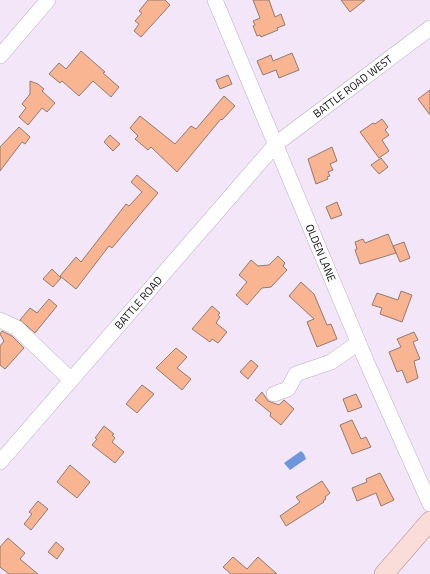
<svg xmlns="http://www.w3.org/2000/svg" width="430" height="574" viewBox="0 0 430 574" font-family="'Titillium Web',sans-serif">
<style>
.water{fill:#6e96de}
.building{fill:#f9b592;stroke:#8e7b71}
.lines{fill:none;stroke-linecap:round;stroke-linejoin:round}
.minor-casing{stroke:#baaebf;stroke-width:16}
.major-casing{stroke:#a58481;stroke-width:20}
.minor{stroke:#fff;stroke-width:15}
.major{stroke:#fadcd8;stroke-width:19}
.labels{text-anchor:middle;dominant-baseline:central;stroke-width:3;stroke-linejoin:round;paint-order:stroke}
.street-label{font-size:11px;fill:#0e0a0f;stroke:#f3e6f8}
</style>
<rect width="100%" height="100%" fill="#f3e6f8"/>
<!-- water -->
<path class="water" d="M 301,451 L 304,454 L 306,459 L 290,470 L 284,463 Z"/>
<!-- building -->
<path class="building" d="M 148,0 L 165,0 L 170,5 L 141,37 L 134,31 L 139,24 L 135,21 L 142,13 L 139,11 Z
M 253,0 L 269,0 L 275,17 L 281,14 L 285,25 L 277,28 L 278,30 L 261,37 L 260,35 L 257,36 L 253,26 L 255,25 L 253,21 L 260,18 Z
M 341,0 L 365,0 L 350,12 Z
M 81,51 L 105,72 L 103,73 L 119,87 L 111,97 L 93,81 L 79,96 L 62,81 L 60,83 L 49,74 L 59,63 L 66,69 Z
M 292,53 L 299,70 L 279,78 L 276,70 L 263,75 L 257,61 L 271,55 L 273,61 Z
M 228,75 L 232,84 L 220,89 L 216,80 Z
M 30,81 L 38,84 L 44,89 L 42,91 L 55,103 L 47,112 L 42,108 L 28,125 L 19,117 L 26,108 L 22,104 L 30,94 Z
M 430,90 L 430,115 L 418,99 Z
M 224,96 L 235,106 L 222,120 L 221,119 L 177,172 L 151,147 L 148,150 L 135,139 L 138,136 L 130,128 L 140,116 L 175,144 L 191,126 L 196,129 Z
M 382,119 L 388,127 L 385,130 L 389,135 L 382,140 L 389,151 L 379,158 L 360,132 L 373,123 L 375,124 Z
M 19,127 L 30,137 L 25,144 L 22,142 L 0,171 L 0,147 Z
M 110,135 L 120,144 L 113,151 L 104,142 Z
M 332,147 L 337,161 L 330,164 L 333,170 L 328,172 L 330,176 L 327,177 L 328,179 L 316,184 L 308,159 Z
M 381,158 L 388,167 L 379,174 L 371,165 Z
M 137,175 L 158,193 L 112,248 L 109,246 L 76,289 L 60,276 L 76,257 L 81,262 L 126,204 L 129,206 L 142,192 L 131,182 Z
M 337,202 L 342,215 L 331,219 L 326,207 Z
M 388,234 L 396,253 L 360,264 L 355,250 L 357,249 L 355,242 L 363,239 L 365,243 Z
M 404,242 L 410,258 L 400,262 L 393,246 Z
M 278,256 L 285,263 L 283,266 L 287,270 L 271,287 L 262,288 L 247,305 L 236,295 L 247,282 L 239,275 L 251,260 L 258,266 L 269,265 Z
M 52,269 L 61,278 L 53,287 L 43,279 Z
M 301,282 L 314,294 L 327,325 L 331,324 L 337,339 L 317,347 L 307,322 L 314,319 L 289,296 Z
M 401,291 L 412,295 L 402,322 L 380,314 L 382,308 L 372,305 L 377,293 L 398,300 Z
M 49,299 L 57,306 L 35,333 L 20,320 L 30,308 L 37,313 Z
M 212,306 L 220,313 L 218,315 L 220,317 L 216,323 L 227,332 L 218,343 L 212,339 L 210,342 L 192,329 Z
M 2,331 L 12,336 L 24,348 L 5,369 L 0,365 L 0,346 L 4,341 L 0,334 Z
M 414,332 L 418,340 L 413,342 L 420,359 L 414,361 L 418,378 L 407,383 L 402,370 L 397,372 L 389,352 L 401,347 L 397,339 Z
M 176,348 L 187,357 L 177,368 L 191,379 L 182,390 L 156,368 Z
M 251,360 L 258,366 L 248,379 L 240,372 Z
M 142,385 L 154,394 L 137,413 L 126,404 Z
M 262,392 L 268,401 L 279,405 L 284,400 L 294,409 L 281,425 L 270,416 L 271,413 L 255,400 Z
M 356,394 L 362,407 L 348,412 L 343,399 Z
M 352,420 L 361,439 L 366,437 L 371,447 L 352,454 L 340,425 Z
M 104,426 L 114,434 L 112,435 L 115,438 L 112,442 L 124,452 L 115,463 L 92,445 L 97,439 L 95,438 Z
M 70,465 L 90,482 L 77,498 L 57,482 Z
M 380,473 L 394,500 L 381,506 L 376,493 L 357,501 L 352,488 L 367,482 L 366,479 Z
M 322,481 L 330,493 L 325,497 L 326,499 L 323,501 L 324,502 L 286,526 L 280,516 L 300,502 L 296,497 Z
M 38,501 L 48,509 L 31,530 L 24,524 L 32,514 L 29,512 Z
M 8,538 L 25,553 L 20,559 L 38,574 L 9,574 L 0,567 L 0,547 Z
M 56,542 L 64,549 L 57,559 L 48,552 Z
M 233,557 L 247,569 L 258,557 L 277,574 L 231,574 L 223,567 Z"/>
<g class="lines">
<!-- minor casing -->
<g class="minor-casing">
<g id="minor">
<path id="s1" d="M 215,0 L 367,363 L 430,504"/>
<path d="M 0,56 L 48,0"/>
<path d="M 0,320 L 17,328 L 71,380"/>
<path d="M 274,394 L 288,389 L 296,374 L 331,362 L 358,343"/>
<path id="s2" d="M 0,462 L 276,144 L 430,28"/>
</g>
</g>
<!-- major casing -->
<g class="major-casing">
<path id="major" d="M 384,574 L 430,521"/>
</g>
<!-- minor -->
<use href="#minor" class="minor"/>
<!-- major -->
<use href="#major" class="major"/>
</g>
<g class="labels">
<!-- street labels -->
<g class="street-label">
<text stroke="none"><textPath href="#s2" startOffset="517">BATTLE ROAD WEST</textPath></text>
<text stroke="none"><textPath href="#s1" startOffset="274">OLDEN LANE</textPath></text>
<text stroke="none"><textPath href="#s2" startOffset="211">BATTLE ROAD</textPath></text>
</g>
</g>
</svg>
